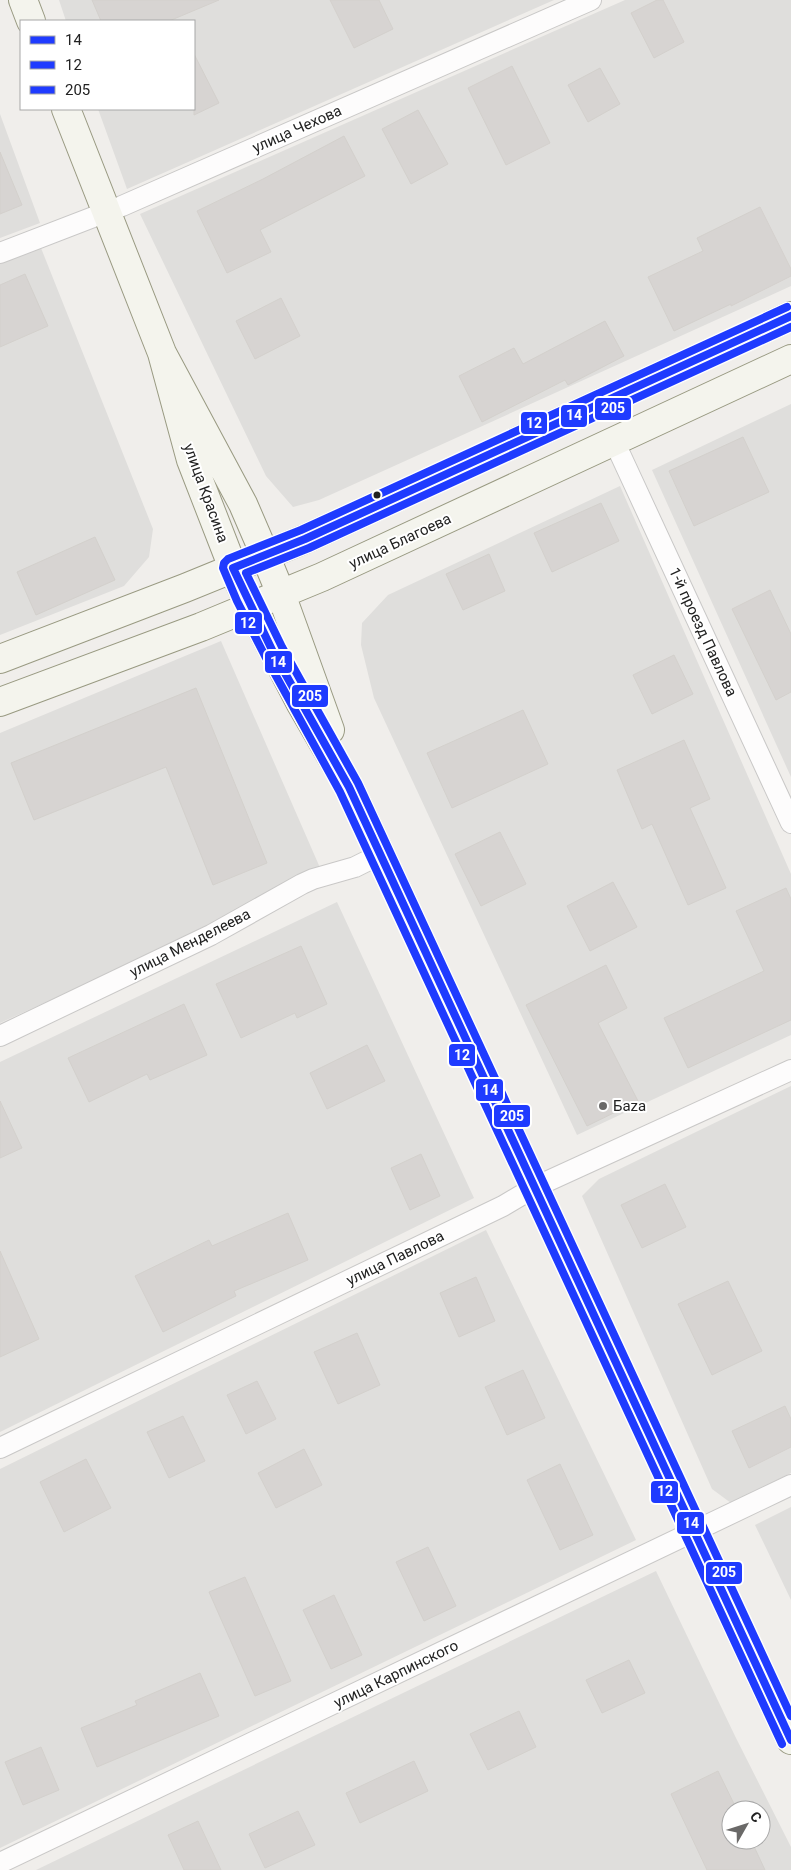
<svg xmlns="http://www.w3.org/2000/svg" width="791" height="1870" viewBox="0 0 791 1870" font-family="Roboto,sans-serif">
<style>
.residential{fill:#dfdedc;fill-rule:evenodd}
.building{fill:#d7d4d2;stroke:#d3d0cc}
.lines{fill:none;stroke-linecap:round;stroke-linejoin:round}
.minor-casing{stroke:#c9c8c7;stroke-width:22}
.secondary-casing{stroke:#999a82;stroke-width:30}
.minor{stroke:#fdfcfc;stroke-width:20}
.secondary{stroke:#f4f4ed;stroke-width:28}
.bus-1-casing{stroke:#fff;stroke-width:11}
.bus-2-casing{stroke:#fff;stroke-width:11}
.bus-3-casing{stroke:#fff;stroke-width:11}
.bus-1{stroke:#1f3bff;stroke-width:8}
.bus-2{stroke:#1f3bff;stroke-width:8}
.bus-3{stroke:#1f3bff;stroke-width:8}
.bus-dot{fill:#222;stroke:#fff;stroke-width:2}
.poi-dot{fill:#6a6968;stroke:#fff;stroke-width:2}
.labels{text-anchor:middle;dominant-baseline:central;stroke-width:4;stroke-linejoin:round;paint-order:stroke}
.street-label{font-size:15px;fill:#222;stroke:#fff}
.poi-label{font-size:15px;fill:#222;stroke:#fff;text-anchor:start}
.line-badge{stroke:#fff;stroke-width:2}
.badge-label{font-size:14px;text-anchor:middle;font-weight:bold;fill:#fff}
</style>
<rect width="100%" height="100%" fill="#f0eeeb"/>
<!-- residential -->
<path class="residential" d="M 59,0 L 554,0 L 127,189 L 98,109 L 194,109 L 194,21 L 66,21 Z
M 625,0 L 791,0 L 791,286 L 319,500 L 293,507 L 266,476 L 140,214 Z
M 0,114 L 40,223 L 0,238 Z
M 41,248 L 153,529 L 149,557 L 124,586 L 0,635 L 0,264 Z
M 791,404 L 791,777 L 652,470 Z
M 620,486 L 791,874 L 791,1035 L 577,1135 L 374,698 L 361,645 L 362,623 L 388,595 Z
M 221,641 L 321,870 L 88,983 L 0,1023 L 0,733 Z
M 337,902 L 474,1198 L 0,1432 L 0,1062 Z
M 791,1086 L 791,1473 L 731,1503 L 712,1489 L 582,1196 L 599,1179 Z
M 486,1230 L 636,1540 L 0,1848 L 0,1469 Z
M 791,1507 L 791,1600 L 755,1525 Z
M 656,1571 L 735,1736 L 791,1847 L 791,1870 L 36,1870 ZM 731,1810 L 761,1810 L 761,1840 L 731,1840 Z"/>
<!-- building -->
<path class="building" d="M 92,0 L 219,0 L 169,21 L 101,21 Z
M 330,0 L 379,0 L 393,29 L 354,48 Z
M 657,0 L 663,0 L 684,42 L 654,58 L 631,13 Z
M 194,54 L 219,103 L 194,115 Z
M 512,66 L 550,143 L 506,165 L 468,88 Z
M 600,68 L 620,104 L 588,122 L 568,85 Z
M 418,110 L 448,164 L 411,184 L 382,129 Z
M 344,136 L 365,176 L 260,230 L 271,252 L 227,273 L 197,211 L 263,179 Z
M 0,152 L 22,205 L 0,214 Z
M 760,207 L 791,269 L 791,276 L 731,306 L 731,304 L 674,331 L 648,277 L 703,251 L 697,238 Z
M 25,274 L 48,326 L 0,347 L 0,285 Z
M 281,298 L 300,336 L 255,359 L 236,321 Z
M 605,321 L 624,356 L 568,385 L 565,380 L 482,422 L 459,376 L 514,348 L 523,364 Z
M 743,437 L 769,492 L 694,526 L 669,471 Z
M 601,503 L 619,541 L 552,572 L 534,533 Z
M 95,537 L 115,580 L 36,615 L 17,572 Z
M 489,554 L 505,591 L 463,610 L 446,574 Z
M 770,590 L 791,634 L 791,692 L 776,700 L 732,609 Z
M 674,655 L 693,694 L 652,714 L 633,675 Z
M 196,688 L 267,863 L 213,885 L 166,767 L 34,820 L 11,763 Z
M 523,710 L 548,764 L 452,808 L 427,753 Z
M 684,740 L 710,799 L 690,808 L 726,888 L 688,905 L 652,824 L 642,829 L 617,770 Z
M 500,832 L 526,884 L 481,906 L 455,854 Z
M 613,882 L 637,927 L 590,951 L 567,906 Z
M 786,888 L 791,899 L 791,1020 L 688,1068 L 664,1018 L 764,971 L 736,911 Z
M 301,946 L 327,1004 L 297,1018 L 295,1013 L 241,1038 L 216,984 Z
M 606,965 L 627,1008 L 598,1023 L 638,1101 L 587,1126 L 526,1005 Z
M 184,1004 L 207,1055 L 150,1080 L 147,1074 L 89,1102 L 68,1058 Z
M 367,1045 L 385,1081 L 327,1109 L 310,1073 Z
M 0,1101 L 22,1148 L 0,1158 Z
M 421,1154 L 440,1196 L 410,1210 L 391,1168 Z
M 665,1184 L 686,1227 L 642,1248 L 621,1205 Z
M 288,1213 L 308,1260 L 234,1291 L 236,1296 L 163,1332 L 135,1276 L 209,1240 L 212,1246 Z
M 0,1251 L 39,1339 L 0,1357 Z
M 476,1277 L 495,1321 L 459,1337 L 440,1293 Z
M 728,1281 L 762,1351 L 712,1375 L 678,1304 Z
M 357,1333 L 380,1385 L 338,1404 L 314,1352 Z
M 523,1370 L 545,1418 L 507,1435 L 485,1387 Z
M 257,1381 L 276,1419 L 246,1434 L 227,1395 Z
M 785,1406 L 791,1419 L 791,1447 L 749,1468 L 732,1431 Z
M 183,1416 L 205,1461 L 169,1478 L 147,1432 Z
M 304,1449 L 322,1485 L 276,1508 L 258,1473 Z
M 86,1459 L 111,1508 L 64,1532 L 40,1482 Z
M 560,1464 L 593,1535 L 560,1550 L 527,1480 Z
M 428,1547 L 456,1606 L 424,1621 L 396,1562 Z
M 245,1577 L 291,1681 L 255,1696 L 209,1592 Z
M 334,1595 L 362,1655 L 331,1669 L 303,1610 Z
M 629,1660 L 645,1693 L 602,1713 L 586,1680 Z
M 200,1673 L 219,1716 L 97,1767 L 81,1728 L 137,1705 L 135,1701 Z
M 519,1711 L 536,1747 L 488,1770 L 470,1734 Z
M 41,1747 L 59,1790 L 23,1805 L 5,1762 Z
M 414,1761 L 428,1791 L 360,1823 L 346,1793 Z
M 718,1771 L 737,1810 L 731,1810 L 731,1840 L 751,1840 L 765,1870 L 707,1870 L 671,1794 Z
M 298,1811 L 315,1845 L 265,1868 L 249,1834 Z
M 198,1821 L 221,1870 L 184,1870 L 168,1835 Z"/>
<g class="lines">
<!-- minor casing -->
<g class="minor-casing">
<path id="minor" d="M 0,253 L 122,206 L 591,0
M 614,441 L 791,823
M 0,1036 L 211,935 L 302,884 L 313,879 L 355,867 L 381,854
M 0,1448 L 503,1206 L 535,1187 L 791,1070
M 0,1863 L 791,1485"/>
</g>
<!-- secondary casing -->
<g class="secondary-casing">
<path id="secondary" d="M 23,0 L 31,21
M 66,109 L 162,353 L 243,504 L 265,555 L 281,594 L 330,730
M 162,353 L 191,460 L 233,568 L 250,606 L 301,704 L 349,787 L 791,1740
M 0,659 L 185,588 L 305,539 L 791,316
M 0,702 L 201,627 L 322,577 L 791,359"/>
</g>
<!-- minor -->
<use href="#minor" class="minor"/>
<!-- secondary -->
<use href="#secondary" class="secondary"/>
<!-- bus-1 casing -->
<g class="bus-1-casing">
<path id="bus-1" d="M 791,316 L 305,539 L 233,568 L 273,652 L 349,787 L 791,1740"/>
</g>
<!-- bus-2 casing -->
<g class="bus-2-casing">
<path id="bus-2" d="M 782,1744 L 340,792 L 265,656 L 237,601 L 223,568 L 224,563 L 228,559 L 301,530 L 787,307"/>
</g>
<!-- bus-3 casing -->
<g class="bus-3-casing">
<path id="bus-3" d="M 791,327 L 309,548 L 246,573 L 282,647 L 358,783 L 791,1716"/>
</g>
<!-- bus-1 -->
<use href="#bus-1" class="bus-1"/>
<!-- bus-2 -->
<use href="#bus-2" class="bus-2"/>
<!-- bus-3 -->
<use href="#bus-3" class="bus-3"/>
</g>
<!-- markers -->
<circle class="bus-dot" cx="377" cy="495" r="4.5"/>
<circle class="poi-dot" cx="603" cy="1106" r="5"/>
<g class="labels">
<!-- street labels -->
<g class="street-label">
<text transform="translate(297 129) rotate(-24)">улица Чехова</text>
<text transform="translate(206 493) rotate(70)">улица Красина</text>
<text transform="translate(400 541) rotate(-25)">улица Благоева</text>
<text transform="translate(703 632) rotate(65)">1-й проезд Павлова</text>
<text transform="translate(190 943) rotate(-27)">улица Менделеева</text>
<text transform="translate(395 1258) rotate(-26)">улица Павлова</text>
<text transform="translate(396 1674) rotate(-26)">улица Карпинского</text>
</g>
<!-- poi labels -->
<g class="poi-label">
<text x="613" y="1106">Баza</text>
</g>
</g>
<g class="line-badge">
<rect x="594" y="397" width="38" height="24" rx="5" fill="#1f3bff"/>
<rect x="560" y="404" width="28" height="24" rx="5" fill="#1f3bff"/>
<rect x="520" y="411" width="28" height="24" rx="5" fill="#1f3bff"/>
<rect x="234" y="611" width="29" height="24" rx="5" fill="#1f3bff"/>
<rect x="264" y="650" width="29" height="24" rx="5" fill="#1f3bff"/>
<rect x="291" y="684" width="38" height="24" rx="5" fill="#1f3bff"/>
<rect x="448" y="1043" width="28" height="24" rx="5" fill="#1f3bff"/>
<rect x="475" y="1078" width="29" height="24" rx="5" fill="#1f3bff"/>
<rect x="493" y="1104" width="38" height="24" rx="5" fill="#1f3bff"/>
<rect x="650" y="1480" width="29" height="24" rx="5" fill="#1f3bff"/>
<rect x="676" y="1511" width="29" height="24" rx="5" fill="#1f3bff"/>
<rect x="705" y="1561" width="38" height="24" rx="5" fill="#1f3bff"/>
</g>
<g class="badge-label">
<text x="613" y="413">205</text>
<text x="574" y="420">14</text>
<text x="534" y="428">12</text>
<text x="248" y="628">12</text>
<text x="278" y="667">14</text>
<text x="310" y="701">205</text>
<text x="462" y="1060">12</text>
<text x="490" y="1095">14</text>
<text x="512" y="1121">205</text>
<text x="665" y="1496">12</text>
<text x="691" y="1528">14</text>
<text x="724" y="1577">205</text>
</g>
<!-- legend -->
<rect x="20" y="20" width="175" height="90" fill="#ffffff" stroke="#a7a7a7"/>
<rect x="30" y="36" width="25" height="8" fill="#1f3bff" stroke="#a7a7a7"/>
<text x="65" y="45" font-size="15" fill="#222222">14</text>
<rect x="30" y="61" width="25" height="8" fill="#1f3bff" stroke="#a7a7a7"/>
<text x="65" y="70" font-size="15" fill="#222222">12</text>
<rect x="30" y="86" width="25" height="8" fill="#1f3bff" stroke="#a7a7a7"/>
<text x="65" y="95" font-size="15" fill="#222222">205</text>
<!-- north arrow -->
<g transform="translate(746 1825) rotate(51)"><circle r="24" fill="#ffffff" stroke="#a7a7a7"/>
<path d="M0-4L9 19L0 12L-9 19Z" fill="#6a6968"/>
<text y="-8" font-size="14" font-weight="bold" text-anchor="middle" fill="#222222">С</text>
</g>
</svg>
